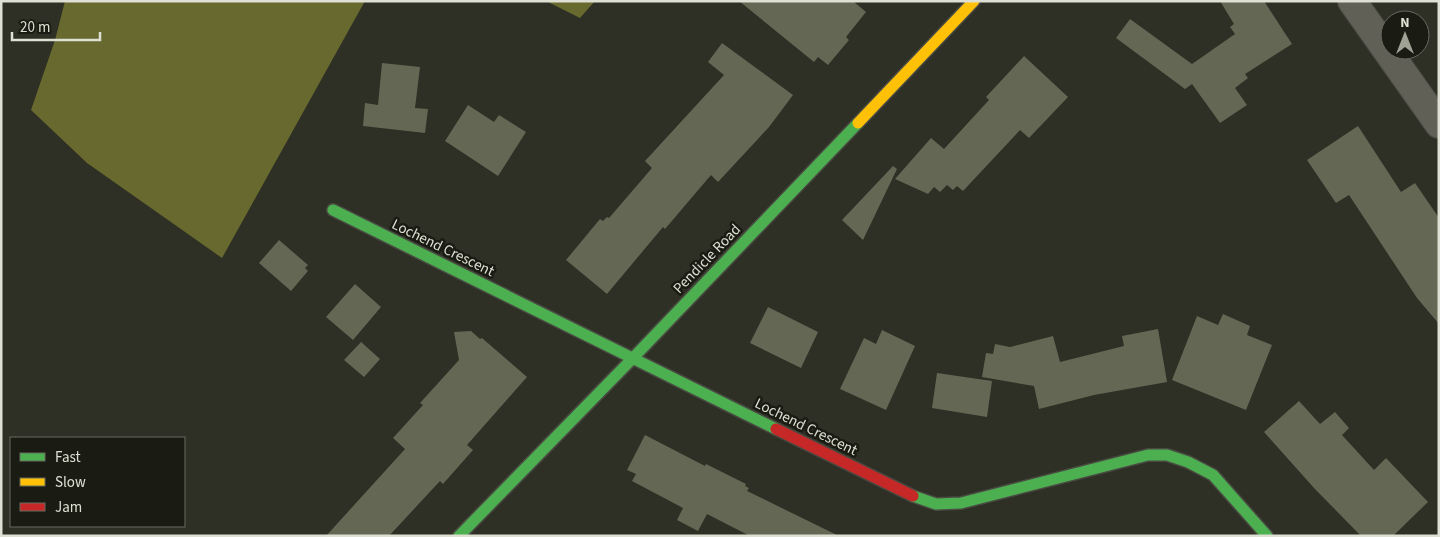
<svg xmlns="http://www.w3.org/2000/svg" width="1440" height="537" viewBox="0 0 1440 537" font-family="'Source Sans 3',sans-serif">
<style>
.forest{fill:#67692e}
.building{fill:#656755}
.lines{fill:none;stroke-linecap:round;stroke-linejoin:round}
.street-casing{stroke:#494a42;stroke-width:30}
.fast-casing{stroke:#494a42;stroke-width:14}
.slow-casing{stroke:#494a42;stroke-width:14}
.jam-casing{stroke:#494a42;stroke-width:14}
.street{stroke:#606057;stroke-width:28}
.fast{stroke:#4caf50;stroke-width:11}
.slow{stroke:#ffc107;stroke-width:11}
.jam{stroke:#c62828;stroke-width:11}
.labels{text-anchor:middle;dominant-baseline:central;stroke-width:5;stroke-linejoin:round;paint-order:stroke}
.street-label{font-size:15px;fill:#dee0d3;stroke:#1a1b12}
</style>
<rect width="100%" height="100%" fill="#2e2f25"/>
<!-- forest -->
<path class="forest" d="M 65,1 L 365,1 L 222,258 L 87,163 L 31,110 L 55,40 Z
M 546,1 L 595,1 L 580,18 Z"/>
<!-- building -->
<path class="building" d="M 739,1 L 853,1 L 866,12 L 846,37 L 849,40 L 828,65 L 818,57 L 814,62 Z
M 1220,1 L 1264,1 L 1292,44 L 1245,74 L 1248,78 L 1235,88 L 1247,105 L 1220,123 L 1192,84 L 1185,89 L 1116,38 L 1130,19 L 1192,64 L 1235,34 L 1230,27 L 1234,24 Z
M 722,43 L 793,95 L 769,127 L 718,182 L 711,175 L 665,229 L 663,227 L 607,294 L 566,260 L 600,219 L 603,221 L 607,217 L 609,218 L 652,168 L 645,161 L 724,75 L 708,62 Z
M 1024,56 L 1068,97 L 1029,138 L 1020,130 L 963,191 L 957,186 L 953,190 L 947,185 L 940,192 L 934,187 L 928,194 L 895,179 L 931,138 L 944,149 L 989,100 L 986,97 Z
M 382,63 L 420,67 L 415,108 L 428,109 L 425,133 L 363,126 L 365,103 L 378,105 Z
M 468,105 L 494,122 L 499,115 L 526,132 L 498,176 L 445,141 Z
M 1358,126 L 1401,192 L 1415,183 L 1439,218 L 1439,324 L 1417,298 L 1349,195 L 1336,203 L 1307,160 Z
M 893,166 L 897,169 L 863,240 L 842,220 Z
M 279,240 L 308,265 L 305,268 L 308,271 L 291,291 L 259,263 Z
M 355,284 L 381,307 L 353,340 L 326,317 Z
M 768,307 L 818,332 L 801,368 L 750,343 Z
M 1223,314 L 1250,326 L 1247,335 L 1272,345 L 1246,410 L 1172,380 L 1197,316 L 1218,325 Z
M 1158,329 L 1167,382 L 1094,395 L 1039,409 L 1034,386 L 982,377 L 986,353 L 993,354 L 995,344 L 1010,347 L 1053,336 L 1060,362 L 1124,346 L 1122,336 Z
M 882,330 L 915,346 L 886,410 L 840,389 L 864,338 L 876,344 Z
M 471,331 L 480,339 L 482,338 L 527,377 L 467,445 L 473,450 L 443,484 L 440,481 L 389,536 L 326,536 L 405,449 L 393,438 L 423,405 L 420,403 L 459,360 L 454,332 Z
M 361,342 L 380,359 L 364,377 L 344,360 Z
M 937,373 L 992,381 L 987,417 L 932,408 Z
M 1299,401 L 1320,424 L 1335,412 L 1349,428 L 1342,435 L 1374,470 L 1386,458 L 1428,502 L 1393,536 L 1361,536 L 1314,488 L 1264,432 Z
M 645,435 L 705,466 L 706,464 L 746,484 L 745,486 L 749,488 L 747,491 L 839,536 L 750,536 L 707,514 L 698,531 L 677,520 L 683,508 L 632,481 L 636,474 L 627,470 Z"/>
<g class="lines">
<!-- street casing -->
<g class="street-casing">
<path id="street" d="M 1352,1 L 1439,124"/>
</g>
<!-- fast casing -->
<g class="fast-casing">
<path id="fast" d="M 333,210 L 776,429
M 913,496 L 936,504 L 961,503 L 1148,455 L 1167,455 L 1188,462 L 1213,475 L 1267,536
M 459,536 L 632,359 L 858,123"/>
</g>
<!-- slow casing -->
<g class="slow-casing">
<path id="slow" d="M 858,123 L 974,1"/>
</g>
<!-- jam casing -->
<g class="jam-casing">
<path id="jam" d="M 776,429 L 913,496"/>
</g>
<!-- street -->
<use href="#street" class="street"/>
<!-- fast -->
<use href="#fast" class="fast"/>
<!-- slow -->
<use href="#slow" class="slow"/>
<!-- jam -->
<use href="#jam" class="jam"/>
</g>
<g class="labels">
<!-- street labels -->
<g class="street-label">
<text transform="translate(443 248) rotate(26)">Lochend Crescent</text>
<text transform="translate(707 259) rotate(-46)">Pendicle Road</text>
<text transform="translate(806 427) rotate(26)">Lochend Crescent</text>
</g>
</g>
<!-- border -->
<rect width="1440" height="537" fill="none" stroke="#dee0d3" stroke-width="5"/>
<!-- legend -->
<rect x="10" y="437" width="175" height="90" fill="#1a1b12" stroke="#686a5f"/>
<rect x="20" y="453" width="25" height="8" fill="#4caf50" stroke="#686a5f"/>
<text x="55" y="462" font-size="15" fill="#dee0d3">Fast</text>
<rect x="20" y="478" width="25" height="8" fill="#ffc107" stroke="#686a5f"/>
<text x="55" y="487" font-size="15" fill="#dee0d3">Slow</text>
<rect x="20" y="503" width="25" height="8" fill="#c62828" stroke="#686a5f"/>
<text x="55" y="512" font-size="15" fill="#dee0d3">Jam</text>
<!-- north arrow -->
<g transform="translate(1405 35)"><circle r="24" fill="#1a1b12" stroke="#686a5f"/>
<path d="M0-4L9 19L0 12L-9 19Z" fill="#a0a296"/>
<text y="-8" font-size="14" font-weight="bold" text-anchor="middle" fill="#dee0d3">N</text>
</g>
<!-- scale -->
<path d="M12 32v8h88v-8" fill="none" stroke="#dee0d3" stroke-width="2.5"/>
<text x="20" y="32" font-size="15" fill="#dee0d3" stroke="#1a1b12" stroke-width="4" paint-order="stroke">20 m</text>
</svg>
